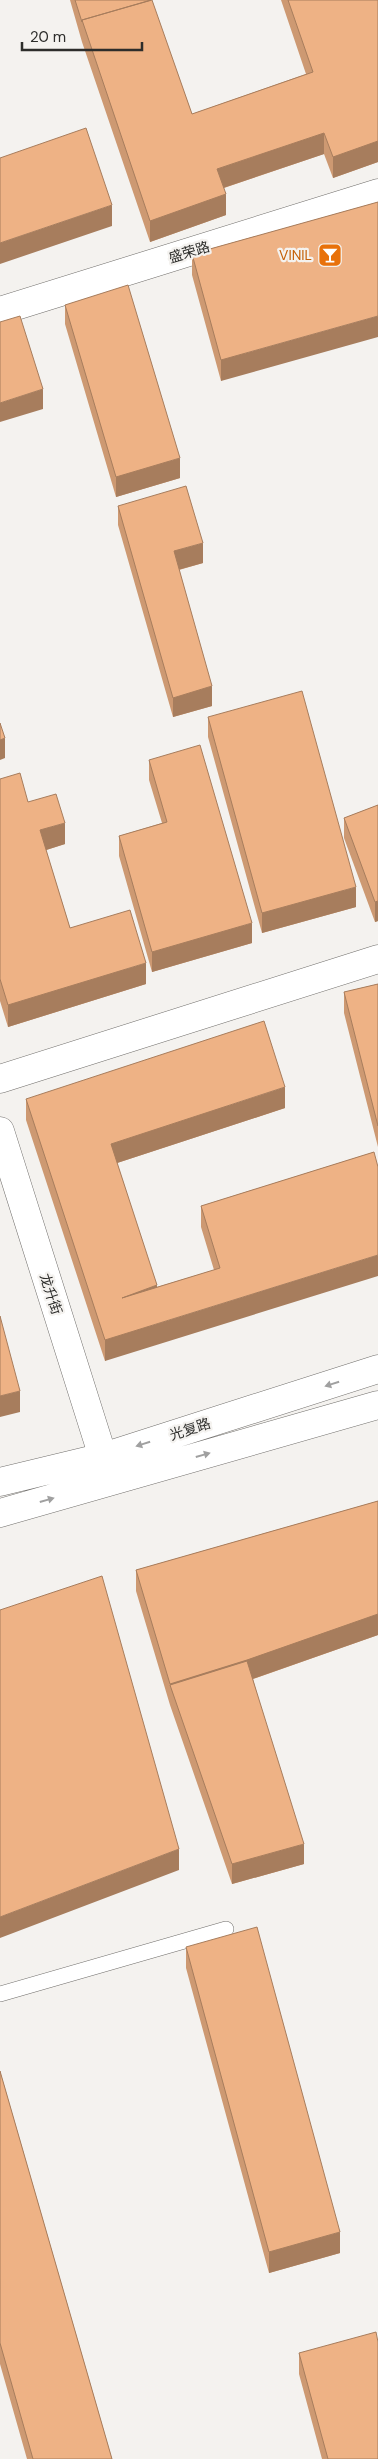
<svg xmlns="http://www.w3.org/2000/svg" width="378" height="2459" viewBox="0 0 378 2459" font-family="'DM Sans','Noto Sans SC',sans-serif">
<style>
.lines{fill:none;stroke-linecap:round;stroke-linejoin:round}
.lane-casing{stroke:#706e6b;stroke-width:16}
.street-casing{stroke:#706e6b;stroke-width:29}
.secondary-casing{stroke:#706e6b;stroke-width:29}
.lane{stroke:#fff;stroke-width:15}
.street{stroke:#fff;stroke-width:28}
.secondary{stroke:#fff;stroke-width:28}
.wall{fill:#cd9972}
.shaded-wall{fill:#a77d5d}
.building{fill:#eeb285;stroke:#a77d5d}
.oneway{fill:#a0a0a0}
.labels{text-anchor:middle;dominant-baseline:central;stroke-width:4.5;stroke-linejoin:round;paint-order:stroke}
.street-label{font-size:14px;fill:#2d2d2b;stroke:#f4f2ef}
.food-label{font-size:14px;fill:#c56008;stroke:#f4f2ef;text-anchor:end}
</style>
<rect width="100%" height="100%" fill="#f4f2ef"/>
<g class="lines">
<!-- lane casing -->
<g class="lane-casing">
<path id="lane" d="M 0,1994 L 226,1929"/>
</g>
<!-- street casing -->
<g class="street-casing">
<path id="street" d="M 0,311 L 378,193
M 0,1079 L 378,959
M 0,1131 L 103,1457"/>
</g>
<!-- secondary casing -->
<g class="secondary-casing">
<path id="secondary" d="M 0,1482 L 103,1457 L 378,1369
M 0,1513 L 378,1405"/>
</g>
<!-- lane -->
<use href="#lane" class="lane"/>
<!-- street -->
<use href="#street" class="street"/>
<!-- secondary -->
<use href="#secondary" class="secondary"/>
</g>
<!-- wall -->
<path class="wall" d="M 70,0 L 151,0 L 192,114 L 306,74 L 281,0 L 378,0 L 378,162 L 333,178 L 324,154 L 224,188 L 226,215 L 150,242 L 82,42 Z
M 378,202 L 221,381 L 192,275 L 192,254 Z
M 65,305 L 180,478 L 116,497 L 65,324 Z
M 118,506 L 203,563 L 179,570 L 212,706 L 173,717 L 118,525 Z
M 208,717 L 356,907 L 262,933 L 208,737 Z
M 149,760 L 252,943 L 152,972 L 119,856 L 119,836 L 162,823 L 149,780 Z
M 0,779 L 28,802 L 65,844 L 46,850 L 70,928 L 146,984 L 8,1027 L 0,1001 Z
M 378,805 L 378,921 L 375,922 L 344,838 L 344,818 Z
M 378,984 L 378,1147 L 344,1013 L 344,992 Z
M 26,1099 L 285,1108 L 117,1163 L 157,1287 L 214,1270 L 201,1227 L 201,1206 L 374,1152 L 105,1361 L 26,1120 Z
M 378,1501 L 378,1635 L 253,1679 L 304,1864 L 232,1884 L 170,1705 L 136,1591 L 136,1570 Z
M 186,1947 L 340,2253 L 269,2273 L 186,1968 Z
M 0,2071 L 112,2459 L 27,2459 L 0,2364 Z
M 299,2353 L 378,2459 L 322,2459 L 299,2374 Z"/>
<!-- shaded-wall -->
<path class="shaded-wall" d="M 324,133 L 324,154 L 217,190 L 217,169 Z
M 378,141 L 378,162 L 333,178 L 333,157 Z
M 226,194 L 226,215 L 150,242 L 150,221 Z
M 112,205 L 112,226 L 0,264 L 0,243 Z
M 378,316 L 378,337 L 221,381 L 221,360 Z
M 43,389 L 43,409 L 0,422 L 0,403 Z
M 180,458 L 180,478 L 116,497 L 116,477 Z
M 203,543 L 203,563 L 174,571 L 174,551 Z
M 212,686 L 212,706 L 173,717 L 173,698 Z
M 5,738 L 5,758 L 0,760 L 0,740 Z
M 65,823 L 65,844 L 40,852 L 40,830 Z
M 356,887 L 356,907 L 262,933 L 262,913 Z
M 378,901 L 378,921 L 375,922 L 375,902 Z
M 252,923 L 252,943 L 152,972 L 152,952 Z
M 146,963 L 146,984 L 8,1027 L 8,1005 Z
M 285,1087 L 285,1108 L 111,1165 L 111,1144 Z
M 378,1255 L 378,1276 L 105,1361 L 105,1340 Z
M 157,1285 L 157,1306 L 122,1298 Z
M 20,1391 L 20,1412 L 0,1417 L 0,1396 Z
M 378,1614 L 378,1635 L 247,1681 L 170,1685 L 170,1684 Z
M 304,1844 L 304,1864 L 232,1884 L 232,1864 Z
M 179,1849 L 179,1870 L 0,1938 L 0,1917 Z
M 340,2232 L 340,2253 L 269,2273 L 269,2252 Z"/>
<!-- building -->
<path class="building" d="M 75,0 L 151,0 L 82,20 L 82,22 Z
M 152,0 L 192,114 L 313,72 L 288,0 L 378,0 L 378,141 L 333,157 L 324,133 L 217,169 L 226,194 L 150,221 L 82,20 Z
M 86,128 L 112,205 L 0,243 L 0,158 Z
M 378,202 L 378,316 L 221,360 L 192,254 Z
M 128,285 L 180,458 L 116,477 L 65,305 Z
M 20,316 L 43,389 L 0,403 L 0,322 Z
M 186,486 L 203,543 L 174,551 L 212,686 L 173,698 L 118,506 Z
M 302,691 L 356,887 L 262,913 L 208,717 Z
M 0,723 L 5,738 L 0,740 Z
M 200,745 L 252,923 L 152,952 L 119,836 L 167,822 L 149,760 Z
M 20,773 L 28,802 L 56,794 L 65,823 L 40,830 L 70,928 L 130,910 L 146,963 L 8,1005 L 0,979 L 0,779 Z
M 378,805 L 378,901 L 375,902 L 344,818 Z
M 378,984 L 378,1126 L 344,992 Z
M 264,1021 L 285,1087 L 111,1144 L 157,1285 L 122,1298 L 220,1268 L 201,1206 L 374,1152 L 378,1167 L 378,1255 L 105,1340 L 26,1099 Z
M 0,1316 L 20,1391 L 0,1396 Z
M 378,1501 L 378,1614 L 247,1660 L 170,1684 L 136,1570 Z
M 102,1576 L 179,1849 L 0,1917 L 0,1610 Z
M 247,1661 L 304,1844 L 232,1864 L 170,1685 Z
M 257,1927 L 340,2232 L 269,2252 L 186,1947 Z
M 0,2071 L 112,2459 L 33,2459 L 0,2343 Z
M 376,2332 L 378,2342 L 378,2459 L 328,2459 L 299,2353 Z"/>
<!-- one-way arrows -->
<defs><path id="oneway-solid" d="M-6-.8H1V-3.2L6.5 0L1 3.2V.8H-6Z" transform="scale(1.25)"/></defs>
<g class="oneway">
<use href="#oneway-solid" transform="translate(332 1384) rotate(162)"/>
<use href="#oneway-solid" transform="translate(143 1444) rotate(162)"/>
<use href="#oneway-solid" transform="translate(203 1455) rotate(-16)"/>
<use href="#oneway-solid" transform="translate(47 1500) rotate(-16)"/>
</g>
<!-- icons -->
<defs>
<g id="bar-square" transform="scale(1.25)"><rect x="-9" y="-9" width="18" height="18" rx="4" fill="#e8710a" stroke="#f4f2ef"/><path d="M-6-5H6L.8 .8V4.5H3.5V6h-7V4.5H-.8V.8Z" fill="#fff"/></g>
</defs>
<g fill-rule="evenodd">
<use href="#bar-square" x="330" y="255"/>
</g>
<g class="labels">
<!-- street labels -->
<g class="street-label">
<text transform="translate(189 252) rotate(-17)">盛荣路</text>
<text transform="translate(51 1294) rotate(72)">龙升街</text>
<text transform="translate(190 1429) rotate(-18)">光复路</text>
</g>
<!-- food labels -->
<g class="food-label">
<text x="312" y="255">VINIL</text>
</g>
</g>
<!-- scale -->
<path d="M22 42v8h120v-8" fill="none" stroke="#2d2d2b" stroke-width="2.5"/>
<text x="30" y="42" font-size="15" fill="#2d2d2b" stroke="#f4f2ef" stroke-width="4" paint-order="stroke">20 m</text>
</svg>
